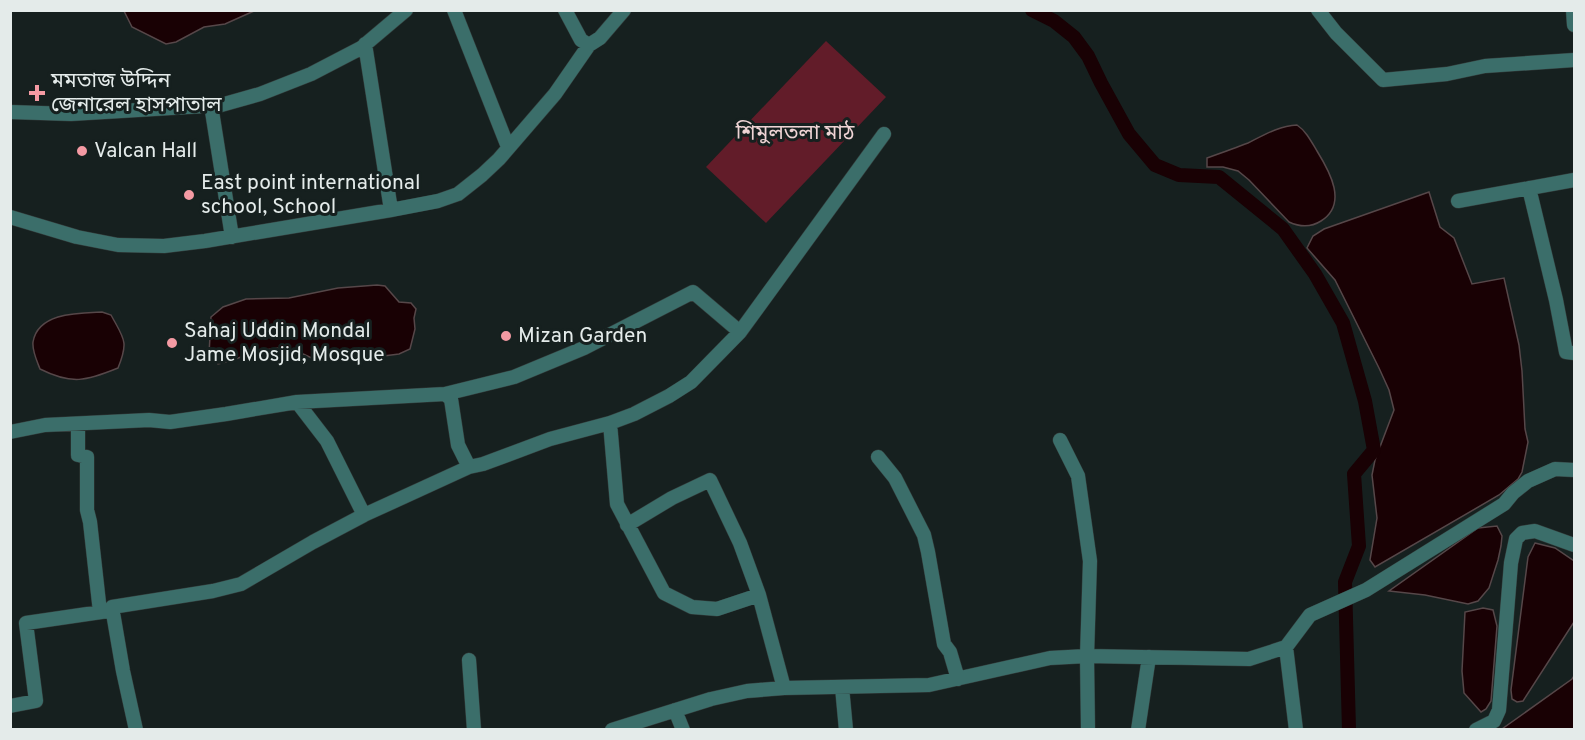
<svg xmlns="http://www.w3.org/2000/svg" width="1585" height="740" viewBox="0 0 1585 740" font-family="Overpass,'Noto Sans Bengali',sans-serif">
<style>
.green{fill:#621c29}
.water{fill:#190104;stroke:#564749;stroke-width:1.5}
.lines{fill:none;stroke-linecap:round;stroke-linejoin:round}
.canal{stroke:#190104;stroke-width:14}
.street-casing{stroke:#333c3b;stroke-width:15}
.street{stroke:#3b6e6a;stroke-width:14}
.poi-dot{fill:#f49aa3;stroke:#16201f;stroke-width:2}
.labels{text-anchor:middle;dominant-baseline:central;stroke-width:6;stroke-linejoin:round;paint-order:stroke}
.poi-label{font-size:21px;fill:#e4ebea;stroke:#16201f;text-anchor:start}
.park-label{font-size:21px;fill:#efd4d5;stroke:#16201f}
</style>
<rect width="100%" height="100%" fill="#16201f"/>
<!-- green -->
<path class="green" d="M 826,41 L 886,97 L 766,223 L 706,167 Z"/>
<!-- water -->
<path class="water" d="M 124,11 L 254,11 L 225,24 L 204,27 L 176,42 L 166,44 L 132,27 Z
M 1297,125 C 1306,131 1311,141 1317,151 C 1330,172 1348,204 1321,221 C 1310,228 1300,227 1289,222 L 1249,180 L 1238,171 L 1223,167 L 1207,167 L 1207,158 C 1221,153 1235,148 1248,143 C 1264,135 1279,126 1297,125 Z
M 1429,192 L 1440,227 L 1454,238 L 1472,284 L 1504,278 L 1519,345 L 1522,371 L 1525,429 L 1528,442 L 1522,472 L 1518,479 L 1499,495 L 1375,567 L 1370,560 L 1377,518 L 1372,475 L 1375,460 L 1394,410 L 1389,390 L 1379,368 L 1335,280 L 1307,248 L 1313,236 L 1324,229 Z
M 377,285 L 385,286 L 399,302 L 411,303 L 416,309 L 414,318 L 415,329 L 410,349 L 399,354 L 368,358 L 316,360 L 301,353 L 278,348 L 253,352 L 231,361 L 218,364 L 209,355 L 211,317 L 223,307 L 246,299 L 289,298 L 338,288 Z
M 102,312 L 111,315 C 124,339 129,341 118,368 C 86,381 72,385 40,369 C 37,361 32,351 33,342 C 38,312 80,313 102,312 Z
M 1497,526 L 1502,536 L 1501,546 L 1498,560 L 1489,588 L 1478,601 L 1468,604 L 1425,595 L 1389,591 L 1478,528 Z
M 1535,543 L 1555,548 L 1574,561 L 1574,622 L 1523,701 L 1517,702 L 1512,699 L 1511,690 L 1528,557 Z
M 1483,608 L 1493,610 L 1497,626 L 1491,701 L 1486,709 L 1481,712 L 1464,693 L 1462,671 L 1465,612 Z
M 1574,676 L 1574,729 L 1502,729 L 1572,679 Z"/>
<g class="lines">
<!-- canal -->
<path class="canal" d="M 1032,10 L 1054,21 L 1074,37 L 1088,56 L 1101,83 L 1129,134 L 1155,165 L 1179,175 L 1219,177 L 1283,229 L 1315,274 L 1343,323 L 1365,401 L 1374,450 L 1354,474 L 1359,546 L 1345,582 L 1349,730"/>
<!-- street casing -->
<g class="street-casing">
<path id="street" d="M 454,10 L 508,147
M 565,10 L 581,40 L 589,45
M 1318,10 L 1336,33 L 1383,80 L 1447,74 L 1485,66 L 1574,60
M 1573,10 L 1574,25
M 365,44 L 391,210
M 211,105 L 232,237
M 10,112 L 71,114 L 221,105 L 260,94 L 311,74 L 361,48 L 406,10
M 1529,188 L 1556,300 L 1566,352 L 1574,353
M 1458,201 L 1574,180
M 10,217 L 77,237 L 118,245 L 164,246 L 205,241 L 391,210 L 438,201 L 458,194 L 482,175 L 499,159 L 555,94 L 589,45 L 600,38 L 624,10
M 445,394 L 451,399 L 458,445 L 469,467
M 297,402 L 327,441 L 364,515
M 610,423 L 617,504 L 664,593 L 692,607 L 717,609 L 759,595 L 784,688
M 78,424 L 78,455 L 87,457 L 87,510 L 90,522 L 100,612
M 10,432 L 45,425 L 149,420 L 170,422 L 226,414 L 297,402 L 445,394 L 514,377 L 584,348 L 693,292 L 740,332
M 1060,440 L 1078,476 L 1090,561 L 1087,656 L 1088,730
M 878,457 L 895,478 L 924,535 L 928,552 L 944,644 L 950,652 L 958,679
M 627,525 L 672,498 L 710,480 L 740,543 L 759,595
M 1286,647 L 1296,730
M 469,660 L 474,730
M 842,687 L 846,730
M 10,706 L 36,701 L 26,623 L 108,611
M 675,710 L 683,730
M 136,730 L 123,671 L 112,607 L 213,591 L 241,584 L 313,542 L 364,515 L 469,467 L 483,464 L 550,439 L 610,423 L 634,414 L 669,396 L 691,382 L 740,332 L 884,134
M 612,730 L 711,699 L 747,691 L 784,688 L 929,685 L 1050,658 L 1087,656 L 1249,659 L 1286,647 L 1310,615 L 1366,590 L 1504,504 L 1513,493 L 1528,481 L 1555,469 L 1574,470
M 1138,730 L 1149,657
M 1476,730 L 1494,721 L 1499,710 L 1511,563 L 1516,539 L 1522,533 L 1535,531 L 1574,545"/>
</g>
<!-- street -->
<use href="#street" class="street"/>
</g>
<!-- markers -->
<g class="poi-dot">
<path d="M34 84h6v6h6v6h-6v6h-6v-6h-6v-6h6z"/>
<circle cx="82" cy="151" r="6"/>
<circle cx="189" cy="195" r="6"/>
<circle cx="506" cy="336" r="6"/>
<circle cx="172" cy="343" r="6"/>
</g>
<g class="labels">
<!-- poi labels -->
<g class="poi-label">
<text x="51" y="81">মমতাজ উদ্দিন<tspan x="51" dy="24">জেনারেল হাসপাতাল</tspan></text>
<text x="94" y="151">Valcan Hall</text>
<text x="201" y="183">East point international<tspan x="201" dy="24">school, School</tspan></text>
<text x="184" y="331">Sahaj Uddin Mondal<tspan x="184" dy="24">Jame Mosjid, Mosque</tspan></text>
<text x="518" y="336">Mizan Garden</text>
</g>
<!-- park labels -->
<g class="park-label">
<text x="795" y="133">শিমুলতলা মাঠ</text>
</g>
</g>
<!-- border -->
<rect width="1585" height="740" fill="none" stroke="#e4ebea" stroke-width="24"/>
</svg>
